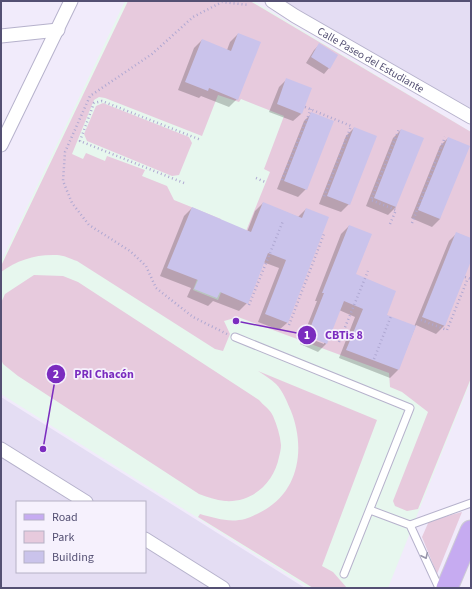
<svg xmlns="http://www.w3.org/2000/svg" width="472" height="589" viewBox="0 0 472 589" font-family="'Source Sans 3',sans-serif">
<style>
.residential{fill:#e4ddf3;fill-rule:evenodd}
.education{fill:#e7f7ee}
.green{fill:#e7cadd;fill-rule:evenodd}
.shadow{fill:#0003}
.building{fill:#cac3eb}
.lines{fill:none;stroke-linecap:round;stroke-linejoin:round}
.lane-casing{stroke:#b6b2cc;stroke-width:9}
.street-casing{stroke:#b6b2cc;stroke-width:15}
.primary-casing{stroke:#cccad5;stroke-width:23}
.path{stroke:#afa8d2;stroke-width:2.5;stroke-dasharray:1 3;stroke-linecap:butt}
.lane{stroke:#fff;stroke-width:7}
.street{stroke:#fff;stroke-width:13}
.primary{stroke:#c6abf1;stroke-width:21}
.oneway{stroke:#9896ab}
.labels{text-anchor:middle;dominant-baseline:central;stroke-width:3.5;stroke-linejoin:round;paint-order:stroke}
.street-label{font-size:11px;fill:#545073;stroke:#f6f1fd}
.leader{fill:none;stroke:#7b2cbf;stroke-width:1.5}
.callout-dot{fill:#7b2cbf;stroke:#f6f1fd;stroke-width:1.5}
.mark-label{font-size:12px;text-anchor:middle;font-weight:bold;fill:#fff}
.callout-label{font-size:12px;text-anchor:middle;font-weight:bold;fill:#7b2cbf;stroke:#f6f1fd;stroke-width:3.5;stroke-linejoin:round;paint-order:stroke}
</style>
<rect width="100%" height="100%" fill="#f1ebfb"/>
<!-- residential -->
<path class="residential" d="M 274,1 L 471,1 L 471,119 Z
M 1,397 L 305,588 L 1,588 ZM 17,502 L 145,502 L 145,572 L 17,572 Z"/>
<!-- education -->
<path class="education" d="M 125,1 L 253,1 L 471,132 L 471,380 L 388,588 L 309,588 L 1,394 L 1,262 Z"/>
<!-- green -->
<path class="green" d="M 128,1 L 250,1 L 471,132 L 471,378 L 418,509 L 407,511 L 395,506 L 393,501 L 428,412 L 402,392 L 390,387 L 389,373 L 238,317 L 224,321 L 230,334 L 223,351 L 215,349 L 77,261 C 71,259 63,255 57,255 C 36,254 17,260 1,272 L 1,266 ZM 218,95 L 239,102 L 241,99 L 284,116 L 264,169 L 270,172 L 218,300 L 193,290 L 221,219 L 174,200 L 167,186 L 142,176 L 145,170 L 107,156 L 105,161 L 86,153 L 83,159 L 72,154 L 94,100 L 99,97 L 105,98 L 202,136 Z
M 103,103 L 189,137 L 192,143 L 179,175 L 172,176 L 87,141 L 84,134 L 96,106 Z
M 34,275 L 63,276 L 78,282 L 259,400 C 263,405 270,409 273,416 C 277,425 280,435 281,445 C 281,449 280,453 279,457 C 274,483 252,503 225,501 C 216,500 207,497 199,494 L 18,376 L 3,364 L 1,359 L 1,303 L 5,294 Z
M 258,371 L 377,420 L 322,566 L 333,572 L 347,588 L 313,588 L 198,517 L 200,514 C 215,518 229,523 245,519 C 250,518 254,515 259,513 C 299,494 306,449 291,411 C 287,402 283,391 276,384 C 271,379 264,375 258,371 Z
M 462,512 L 437,574 L 422,537 L 429,521 Z"/>
<!-- shadow -->
<path class="shadow" d="M 238,34 L 237,99 L 229,107 L 201,96 L 199,98 L 178,90 L 194,48 L 202,40 L 227,50 L 230,42 Z
M 319,45 L 329,68 L 324,74 L 306,63 L 314,50 Z
M 287,79 L 301,114 L 293,121 L 269,112 L 279,87 Z
M 312,113 L 306,189 L 298,197 L 277,189 L 304,121 Z
M 354,128 L 349,204 L 341,212 L 319,204 L 346,136 Z
M 401,130 L 396,207 L 388,215 L 366,206 L 393,138 Z
M 448,138 L 440,219 L 432,227 L 411,218 L 440,146 Z
M 263,203 L 298,217 L 306,209 L 327,218 L 287,323 L 279,330 L 258,322 L 279,268 L 263,262 L 247,303 L 239,311 L 213,301 L 208,306 L 187,297 L 191,288 L 160,276 L 184,216 L 192,208 L 247,232 L 255,211 Z
M 349,226 L 354,275 L 386,315 L 414,327 L 449,241 L 457,233 L 471,239 L 471,258 L 444,326 L 436,334 L 416,325 L 398,370 L 390,378 L 339,358 L 355,317 L 339,310 L 326,344 L 318,352 L 300,344 L 303,336 L 324,344 L 324,342 L 304,334 L 317,301 L 315,301 L 341,234 Z"/>
<!-- building -->
<path class="building" d="M 238,33 L 261,42 L 238,100 L 209,88 L 208,91 L 185,82 L 202,39 L 231,51 Z
M 319,43 L 338,55 L 330,69 L 311,57 Z
M 286,78 L 312,88 L 302,114 L 277,104 Z
M 311,112 L 334,121 L 307,190 L 284,181 Z
M 354,127 L 377,136 L 350,205 L 327,196 Z
M 401,129 L 424,138 L 396,207 L 374,198 Z
M 448,137 L 470,146 L 440,219 L 418,210 Z
M 263,202 L 302,218 L 306,208 L 329,217 L 288,323 L 265,314 L 286,260 L 268,253 L 248,304 L 220,292 L 217,298 L 194,289 L 198,280 L 167,268 L 192,207 L 251,232 Z
M 349,225 L 372,234 L 356,274 L 396,291 L 387,315 L 416,326 L 399,370 L 346,350 L 363,309 L 344,301 L 327,344 L 307,336 L 324,293 L 322,293 Z
M 456,232 L 471,238 L 471,261 L 445,326 L 422,317 Z"/>
<g class="lines">
<!-- lane casing -->
<g class="lane-casing">
<path id="lane" d="M 235,337 L 410,408 L 344,574
M 370,510 L 410,525 L 471,503
M 410,525 L 439,588"/>
</g>
<!-- street casing -->
<g class="street-casing">
<g id="street">
<path id="s1" d="M 272,1 L 295,16 L 471,117"/>
<path d="M 1,36 L 58,30"/>
<path d="M 1,145 L 71,1"/>
<path d="M 1,449 L 86,502"/>
<path d="M 145,539 L 223,588"/>
</g>
</g>
<!-- primary casing -->
<g class="primary-casing">
<path id="primary" d="M 447,588 L 471,531"/>
</g>
<!-- path -->
<path class="path" d="M 305,107 L 351,126 L 324,197
M 256,178 L 265,182
M 282,180 L 311,109
M 184,183 L 80,141 L 94,103 L 102,101 L 201,140
M 412,223 L 445,137
M 390,224 L 396,210 L 371,200 L 399,129
M 465,277 L 471,279
M 249,305 L 283,221
M 421,320 L 447,330 L 468,278
M 289,325 L 324,234
M 227,334 L 193,317 L 156,288 L 146,266 L 130,251 L 89,225 L 72,203 L 63,181 L 65,152 L 90,96 L 152,54 L 193,17 L 222,2 L 249,5
M 339,342 L 368,271
M 374,359 L 391,316"/>
<!-- lane -->
<use href="#lane" class="lane"/>
<!-- street -->
<use href="#street" class="street"/>
<!-- primary -->
<use href="#primary" class="primary"/>
</g>
<!-- one-way arrows -->
<defs><path id="oneway-chevron" d="M-2-3.5L2.5 0L-2 3.5" fill="none" stroke-width="1.6" stroke-linecap="round" stroke-linejoin="round"/></defs>
<use class="oneway" href="#oneway-chevron" transform="translate(425 556) rotate(65)"/>
<g class="labels">
<!-- street labels -->
<g class="street-label">
<text stroke="none"><textPath href="#s1" startOffset="115">Calle Paseo del Estudiante</textPath></text>
</g>
</g>
<!-- callouts -->
<path class="leader" d="M236 321L307 335M43 449L56 374"/>
<g class="callout-dot">
<circle cx="236" cy="321" r="4"/>
<circle cx="43" cy="449" r="4"/>
<circle cx="307" cy="335" r="10"/>
<circle cx="56" cy="374" r="10"/>
</g>
<g class="mark-label">
<text x="307" y="339">1</text>
<text x="56" y="378">2</text>
</g>
<g class="callout-label">
<text x="344" y="339">CBTis 8</text>
<text x="104" y="378">PRI Chacón</text>
</g>
<!-- border -->
<rect width="472" height="589" fill="none" stroke="#545073" stroke-width="4"/>
<!-- legend -->
<rect x="16" y="501" width="130" height="72" fill="#f6f1fd" stroke="#b5b1c6"/>
<rect x="24" y="514" width="20" height="6" fill="#c6abf1" stroke="#b5b1c6"/>
<text x="52" y="521" font-size="12" fill="#545073">Road</text>
<rect x="24" y="531" width="20" height="12" fill="#e7cadd" stroke="#b5b1c6"/>
<text x="52" y="541" font-size="12" fill="#545073">Park</text>
<rect x="24" y="551" width="20" height="12" fill="#cac3eb" stroke="#b5b1c6"/>
<text x="52" y="561" font-size="12" fill="#545073">Building</text>
</svg>
